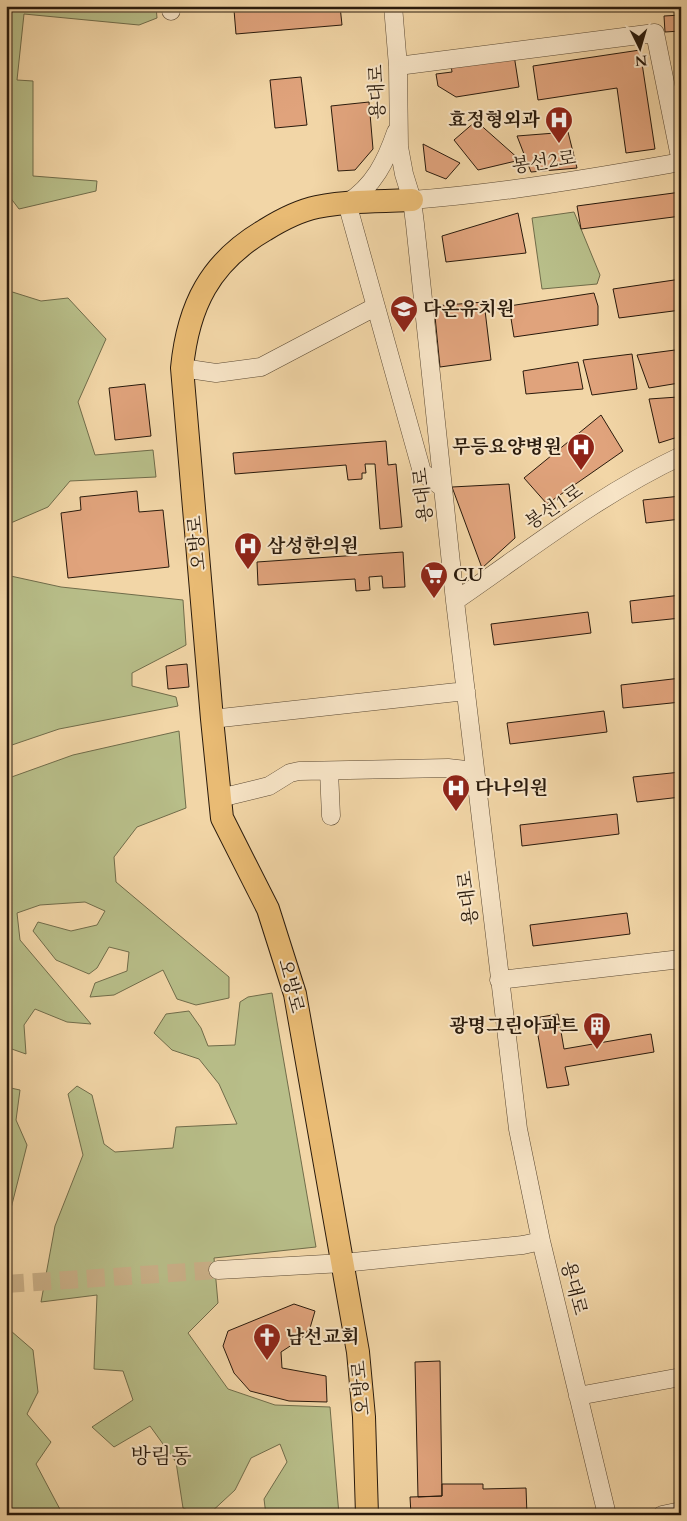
<svg xmlns="http://www.w3.org/2000/svg" width="687" height="1521" viewBox="0 0 687 1521" font-family="Cardo,'Noto Serif KR',serif">
<style>
.green{fill:#b8be89;stroke:#706c4a}
.building{fill:#e0a37c;stroke:#291a0c}
.lines{fill:none;stroke-linecap:round;stroke-linejoin:round}
.minor-tunnel{stroke:#cab088;stroke-width:18;stroke-dasharray:18 9;stroke-linecap:butt}
.minor-casing{stroke:#5b4933;stroke-width:19}
.major-casing{stroke:#291a0c;stroke-width:24}
.minor{stroke:#f7e4c6;stroke-width:18}
.major{stroke:#e9bb74;stroke-width:22}
.labels{text-anchor:middle;dominant-baseline:central;stroke-width:4;stroke-linejoin:round;paint-order:stroke}
.street-label{font-size:19px;fill:#291a0c;stroke:#f7e4c6}
.poi-label{font-size:19px;font-weight:bold;fill:#291a0c;stroke:#f7e4c6;text-anchor:start}
.quarter-label{font-size:21px;fill:#291a0c;stroke:#f7e4c6}
</style>
<rect width="100%" height="100%" fill="#f2d6a7"/>
<filter id="stains"><feTurbulence type="fractalNoise" baseFrequency=".004" numOctaves="4"/><feColorMatrix values="0 0 0 0 .2 0 0 0 0 .09 0 0 0 0 .02 0 0 0 .5 -.17"/></filter>
<radialGradient id="worn" r=".72"><stop offset=".6" stop-color="#630" stop-opacity="0"/><stop offset="1" stop-color="#630" stop-opacity=".3"/></radialGradient>
<!-- green -->
<path class="green" d="M 6,6 L 156,6 L 157,18 L 139,25 L 24,14 L 17,80 L 33,81 L 33,176 L 97,181 L 96,191 L 19,209 L 6,192 Z
M 574,212 L 600,275 L 597,284 L 542,289 L 532,218 Z
M 6,290 L 41,301 L 68,298 L 106,339 L 78,402 L 95,455 L 153,450 L 156,477 L 70,481 L 48,507 L 6,525 Z
M 6,575 L 61,587 L 183,600 L 186,645 L 132,673 L 132,686 L 176,697 L 178,706 L 59,729 L 6,747 Z
M 179,731 L 186,808 L 137,827 L 114,857 L 116,882 L 229,977 L 229,998 L 196,1005 L 177,999 L 163,970 L 114,995 L 90,997 L 95,983 L 127,971 L 129,952 L 109,947 L 97,968 L 89,974 L 56,960 L 33,931 L 38,922 L 71,931 L 97,925 L 105,911 L 85,902 L 40,905 L 17,913 L 20,940 L 91,1024 L 67,1022 L 35,1009 L 24,1025 L 26,1054 L 6,1047 L 6,779 L 73,755 Z
M 272,993 L 316,1247 L 214,1258 L 218,1303 L 188,1333 L 228,1389 L 275,1405 L 330,1407 L 339,1515 L 266,1515 L 264,1499 L 287,1462 L 280,1444 L 251,1458 L 235,1490 L 208,1515 L 200,1515 L 183,1508 L 176,1462 L 150,1426 L 114,1447 L 92,1427 L 133,1400 L 123,1371 L 94,1369 L 97,1295 L 41,1302 L 55,1226 L 83,1155 L 68,1094 L 77,1086 L 92,1095 L 104,1144 L 115,1152 L 173,1148 L 176,1127 L 237,1124 L 219,1084 L 199,1059 L 172,1050 L 154,1033 L 166,1014 L 189,1011 L 201,1028 L 208,1046 L 235,1045 L 240,1002 L 248,997 Z
M 6,1087 L 20,1090 L 16,1120 L 27,1145 L 6,1228 Z
M 11,1331 L 33,1350 L 38,1392 L 27,1414 L 51,1442 L 36,1464 L 63,1515 L 6,1515 L 6,1332 Z"/>
<!-- building -->
<path class="building" d="M 279,6 L 340,6 L 342,25 L 236,34 L 234,10 Z
M 681,15 L 681,31 L 665,32 L 664,16 Z
M 640,50 L 655,149 L 626,153 L 617,88 L 538,100 L 533,66 Z
M 514,55 L 519,87 L 456,97 L 438,86 L 436,74 L 452,72 L 451,65 Z
M 301,77 L 307,125 L 275,128 L 270,80 Z
M 369,102 L 373,149 L 355,170 L 338,171 L 331,106 Z
M 476,121 L 520,160 L 478,170 L 454,140 Z
M 568,132 L 577,168 L 531,172 L 517,136 Z
M 423,144 L 460,163 L 446,179 L 426,171 Z
M 681,192 L 681,216 L 581,229 L 577,206 Z
M 518,213 L 526,253 L 446,262 L 442,236 Z
M 681,279 L 681,310 L 619,318 L 613,289 Z
M 594,293 L 598,306 L 598,325 L 514,337 L 509,306 Z
M 484,302 L 491,360 L 440,367 L 434,306 Z
M 675,350 L 679,383 L 649,388 L 637,355 Z
M 632,354 L 637,389 L 592,395 L 583,360 Z
M 578,362 L 583,389 L 526,394 L 523,371 Z
M 145,384 L 151,436 L 115,440 L 109,388 Z
M 678,397 L 681,407 L 681,436 L 659,443 L 649,399 Z
M 601,415 L 623,451 L 547,504 L 524,478 Z
M 386,441 L 388,465 L 396,464 L 402,527 L 380,529 L 375,464 L 365,464 L 366,473 L 362,473 L 362,479 L 348,480 L 346,465 L 235,474 L 233,453 Z
M 509,484 L 515,538 L 482,568 L 452,487 Z
M 137,491 L 139,512 L 163,510 L 169,567 L 68,578 L 61,513 L 81,510 L 80,497 Z
M 681,496 L 681,519 L 646,523 L 643,500 Z
M 403,552 L 405,587 L 383,588 L 382,576 L 369,577 L 370,590 L 356,591 L 355,579 L 258,585 L 257,562 Z
M 681,595 L 681,618 L 632,623 L 630,601 Z
M 588,612 L 591,633 L 494,645 L 491,624 Z
M 187,664 L 189,687 L 168,689 L 166,666 Z
M 681,678 L 681,702 L 623,708 L 621,685 Z
M 604,711 L 607,732 L 510,744 L 507,723 Z
M 681,772 L 681,797 L 637,802 L 633,777 Z
M 617,814 L 619,834 L 522,846 L 520,825 Z
M 627,913 L 630,934 L 533,946 L 530,925 Z
M 558,1014 L 564,1049 L 651,1034 L 654,1052 L 565,1067 L 569,1085 L 547,1088 L 535,1018 Z
M 294,1304 L 315,1311 L 310,1328 L 301,1339 L 281,1352 L 282,1368 L 326,1376 L 327,1402 L 289,1401 L 250,1391 L 234,1373 L 223,1346 L 228,1331 Z
M 440,1361 L 442,1496 L 418,1497 L 415,1362 Z
M 442,1484 L 483,1484 L 483,1489 L 526,1488 L 527,1515 L 485,1515 L 485,1513 L 411,1515 L 410,1497 L 442,1496 Z"/>
<g class="lines">
<!-- minor-tunnel -->
<path class="minor-tunnel" d="M 6,1284 L 218,1270"/>
<!-- minor casing -->
<g class="minor-casing">
<path id="minor" d="M 171,6 L 171,11
M 393,6 L 398,66 L 399,147 L 404,174 L 412,200 L 415,224 L 455,601 L 518,1129 L 541,1241 L 607,1515
M 398,66 L 655,33 L 681,162 C 592,178 502,193 412,200
M 396,132 C 386,161 374,186 347,203 L 422,472 L 443,488
M 182,368 L 216,373 L 261,367 L 375,307
M 455,601 C 528,551 600,494 681,456
M 212,719 L 466,691
M 329,771 L 331,816
M 220,798 L 269,786 L 290,773 L 299,771 L 448,768 L 475,771
M 499,980 L 681,959
M 218,1270 L 343,1263 L 523,1245 L 541,1241
M 578,1396 L 681,1377
M 662,1515 L 681,1511"/>
</g>
<!-- major casing -->
<g class="major-casing">
<path id="major" d="M 367,1515 L 364,1417 L 358,1352 L 295,994 L 268,909 L 222,818 L 212,719 L 182,368 C 188,306 210,262 265,230 C 281,220 298,211 317,207 C 348,201 381,201 412,200"/>
</g>
<!-- minor -->
<use href="#minor" class="minor"/>
<!-- major -->
<use href="#major" class="major"/>
</g>
<!-- icons -->
<defs>
<g id="hospital-pin" transform="scale(1.4375)"><path d="M0 17L-7.5 6A9.5 9.5 0 1 1 7.5 6Z" fill="#8f2418" stroke="#f7e4c6"/><path d="M-5-5h3v3.5h4V-5h3V5h-3V1.5h-4V5h-3Z" fill="#fff"/></g>
<g id="school-pin" transform="scale(1.4375)"><path d="M0 17L-7.5 6A9.5 9.5 0 1 1 7.5 6Z" fill="#8f2418" stroke="#f7e4c6"/><path d="M0-5L7-2L0 1L-7-2ZM-4 1L0 2.5L4 1V4Q0 6-4 4Z" fill="#fff"/></g>
<g id="supermarket-pin" transform="scale(1.4375)"><path d="M0 17L-7.5 6A9.5 9.5 0 1 1 7.5 6Z" fill="#8f2418" stroke="#f7e4c6"/><path d="M-6-5.5h2.5l.6 2H6L4.5 2H-2.5L-4.4-4H-6ZM-1.5 3.2a1.3 1.3 0 1 0 .1 0ZM3 3.2a1.3 1.3 0 1 0 .1 0Z" fill="#fff"/></g>
<g id="building-pin" transform="scale(1.4375)"><path d="M0 17L-7.5 6A9.5 9.5 0 1 1 7.5 6Z" fill="#8f2418" stroke="#f7e4c6"/><path d="M-4-6H4V6H1V3H-1V6H-4ZM-2.5-4.3h1.7v1.8h-1.7ZM.8-4.3h1.7v1.8H.8ZM-2.5-1h1.7V.8h-1.7ZM.8-1h1.7V.8H.8Z" fill="#fff"/></g>
<g id="church-pin" transform="scale(1.4375)"><path d="M0 17L-7.5 6A9.5 9.5 0 1 1 7.5 6Z" fill="#8f2418" stroke="#f7e4c6"/><path d="M-1.2-6h2.4v3.5h3.3v2.4h-3.3V6h-2.4V-.1h-3.3v-2.4h3.3Z" fill="#fff"/></g>
</defs>
<g fill-rule="evenodd">
<use href="#hospital-pin" x="559" y="120"/>
<use href="#school-pin" x="404" y="309"/>
<use href="#hospital-pin" x="581" y="447"/>
<use href="#hospital-pin" x="248" y="546"/>
<use href="#supermarket-pin" x="434" y="575"/>
<use href="#hospital-pin" x="456" y="788"/>
<use href="#building-pin" x="597" y="1026"/>
<use href="#church-pin" x="267" y="1337"/>
</g>
<g class="labels">
<!-- street labels -->
<g class="street-label">
<text transform="translate(377 92) rotate(-92)">용대로</text>
<text transform="translate(544 162) rotate(-8)">봉선2로</text>
<text transform="translate(423 495) rotate(-96)">용대로</text>
<text transform="translate(554 507) rotate(-34)">봉선1로</text>
<text transform="translate(197 543) rotate(-95)">오방로</text>
<text transform="translate(468 898) rotate(-97)">용대로</text>
<text transform="translate(291 986) rotate(76)">오방로</text>
<text transform="translate(574 1288) rotate(76)">용대로</text>
<text transform="translate(361 1388) rotate(-95)">오방로</text>
</g>
<!-- poi labels -->
<g class="poi-label">
<text x="540" y="120" text-anchor="end">효정형외과</text>
<text x="423" y="309">다온유치원</text>
<text x="562" y="447" text-anchor="end">무등요양병원</text>
<text x="267" y="546">삼성한의원</text>
<text x="453" y="575">CU</text>
<text x="475" y="788">다나의원</text>
<text x="578" y="1026" text-anchor="end">광명그린아파트</text>
<text x="286" y="1337">남선교회</text>
</g>
<!-- quarter labels -->
<g class="quarter-label">
<text x="161" y="1456">방림동</text>
</g>
</g>
<!-- margin -->
<rect width="687" height="1521" fill="none" stroke="#f2d6a7" stroke-width="25"/>
<rect x="8" y="8" width="672" height="1506" fill="none" stroke="#291a0c" stroke-width="2.5"/>
<rect x="12" y="12" width="662" height="1496" fill="none" stroke="#291a0c"/>
<!-- north arrow -->
<g transform="translate(640 48) rotate(175)" stroke="#f7e4c6" stroke-width="4" paint-order="stroke">
<path d="M0-4L9 19L0 12L-9 19Z" fill="#291a0c"/>
<text y="-8" font-size="14" font-weight="bold" text-anchor="middle" fill="#291a0c">N</text>
</g>
<rect width="100%" height="100%" filter="url(#stains)"/>
<rect width="100%" height="100%" fill="url(#worn)"/>
</svg>
